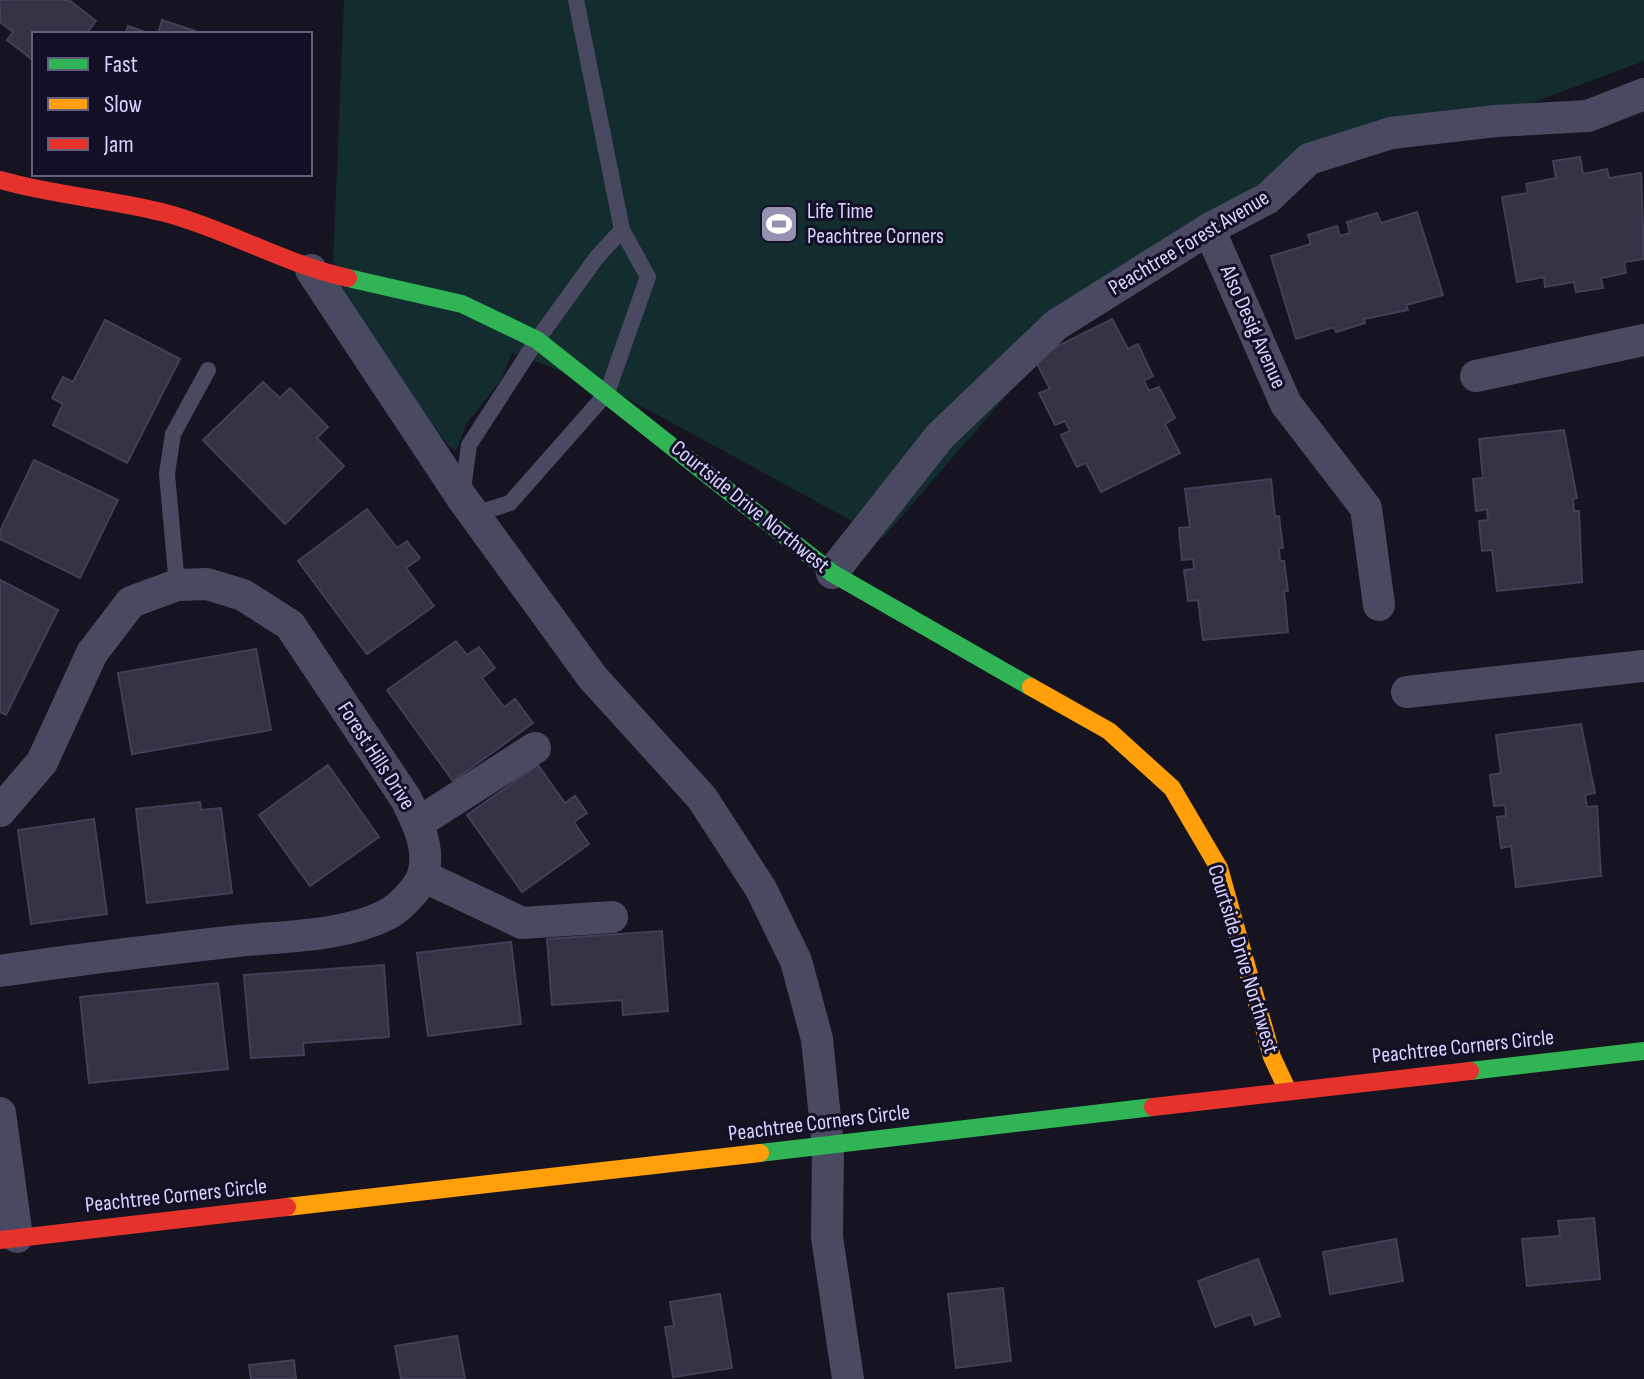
<svg xmlns="http://www.w3.org/2000/svg" width="1644" height="1379" viewBox="0 0 1644 1379" font-family="'Sofia Sans Condensed',sans-serif">
<style>
.green{fill:#132c2d}
.building{fill:#343243;stroke:#433f54;stroke-width:2}
.lines{fill:none;stroke-linecap:round;stroke-linejoin:round}
.lane{stroke:#4a4962;stroke-width:16}
.street{stroke:#4a4962;stroke-width:32}
.fast{stroke:#30b455;stroke-width:18}
.slow{stroke:#ff9f0a;stroke-width:18}
.jam{stroke:#e5322d;stroke-width:18}
.labels{text-anchor:middle;dominant-baseline:central;stroke-width:6;stroke-linejoin:round;paint-order:stroke}
.poi-label{font-size:22px;fill:#d9d4ff;stroke:#130f26;text-anchor:start}
.street-label{font-size:22px;fill:#d9d4ff;stroke:#130f26}
</style>
<rect width="100%" height="100%" fill="#161421"/>
<!-- green -->
<path class="green" d="M 344,0 L 1644,0 L 1644,61 L 1462,129 L 1331,161 L 1085,305 L 883,538 L 610,389 L 512,353 L 501,380 L 467,423 L 456,451 L 448,445 L 332,288 Z"/>
<!-- building -->
<path class="building" d="M 0,0 L 69,0 L 96,21 L 86,34 L 34,34 L 34,61 L 7,40 L 13,32 L 0,22 Z
M 162,20 L 195,31 L 194,34 L 158,34 Z
M 128,26 L 151,34 L 125,34 Z
M 1580,157 L 1583,174 L 1607,169 L 1609,178 L 1641,173 L 1644,259 L 1624,262 L 1626,273 L 1601,278 L 1603,288 L 1576,292 L 1574,282 L 1545,287 L 1544,277 L 1517,282 L 1502,197 L 1528,193 L 1526,184 L 1556,178 L 1553,161 Z
M 1417,212 L 1443,295 L 1406,305 L 1408,310 L 1364,319 L 1365,323 L 1336,332 L 1334,327 L 1296,339 L 1271,256 L 1311,244 L 1308,235 L 1337,226 L 1340,236 L 1350,233 L 1347,222 L 1377,213 L 1381,223 Z
M 1112,319 L 1128,349 L 1138,344 L 1153,376 L 1144,381 L 1149,391 L 1159,387 L 1175,418 L 1165,424 L 1180,453 L 1101,492 L 1086,463 L 1077,467 L 1061,435 L 1070,431 L 1065,421 L 1055,425 L 1039,393 L 1050,389 L 1034,358 Z
M 105,320 L 180,359 L 127,463 L 53,425 L 63,404 L 52,398 L 63,377 L 73,382 Z
M 263,382 L 280,398 L 290,388 L 328,427 L 317,438 L 344,466 L 285,524 L 203,440 Z
M 1564,430 L 1577,498 L 1573,499 L 1574,511 L 1579,511 L 1582,582 L 1497,591 L 1492,550 L 1482,551 L 1479,521 L 1488,520 L 1487,509 L 1476,511 L 1473,479 L 1483,478 L 1479,439 Z
M 34,460 L 118,500 L 80,578 L 0,539 L 0,531 Z
M 1271,479 L 1275,517 L 1279,516 L 1283,548 L 1279,548 L 1280,561 L 1284,561 L 1288,591 L 1284,591 L 1288,632 L 1203,640 L 1198,600 L 1188,601 L 1184,570 L 1194,569 L 1193,559 L 1182,560 L 1179,528 L 1190,527 L 1185,489 Z
M 367,509 L 397,548 L 407,541 L 420,558 L 406,568 L 434,606 L 367,654 L 298,561 Z
M 0,580 L 58,610 L 6,715 L 0,712 Z
M 456,641 L 467,655 L 479,647 L 495,668 L 482,678 L 504,707 L 515,699 L 533,723 L 453,781 L 387,690 Z
M 256,649 L 271,730 L 132,754 L 118,673 Z
M 1581,724 L 1595,793 L 1585,795 L 1587,807 L 1597,806 L 1601,876 L 1516,887 L 1511,846 L 1501,848 L 1497,817 L 1506,816 L 1505,805 L 1494,806 L 1490,775 L 1501,773 L 1496,735 Z
M 328,765 L 379,837 L 310,886 L 259,815 Z
M 538,765 L 565,803 L 575,796 L 587,813 L 574,822 L 589,844 L 522,892 L 467,815 Z
M 200,802 L 201,810 L 221,808 L 232,893 L 147,903 L 136,809 Z
M 94,819 L 107,914 L 31,924 L 18,830 Z
M 662,931 L 668,1011 L 623,1015 L 622,1000 L 552,1005 L 547,939 Z
M 511,942 L 521,1024 L 428,1036 L 417,953 Z
M 384,965 L 389,1037 L 303,1043 L 304,1055 L 251,1058 L 244,975 Z
M 218,983 L 228,1069 L 89,1083 L 80,997 Z
M 1594,1218 L 1600,1279 L 1527,1286 L 1522,1239 L 1560,1236 L 1558,1221 Z
M 1396,1239 L 1403,1281 L 1330,1294 L 1323,1252 Z
M 1258,1259 L 1280,1316 L 1255,1325 L 1251,1314 L 1215,1327 L 1198,1281 Z
M 1003,1288 L 1011,1361 L 956,1368 L 948,1294 Z
M 720,1294 L 732,1368 L 673,1377 L 665,1327 L 674,1326 L 670,1302 Z
M 457,1336 L 465,1379 L 401,1379 L 395,1346 Z
M 294,1360 L 296,1379 L 251,1379 L 249,1365 Z"/>
<g class="lines">
<!-- lane -->
<path class="lane" d="M 462,496 L 469,445 L 537,340 L 597,257 L 622,230
M 475,514 L 510,503 L 607,393 L 648,277 L 622,230 L 576,0
M 177,585 L 167,474 L 173,434 L 208,370"/>
<!-- street -->
<path class="street" d="M 1209,229 L 1286,404 L 1366,508 L 1379,605
M 311,270 L 462,498 L 593,678 L 702,798 L 761,889 L 796,961 L 817,1039 L 828,1147 L 827,1237 L 848,1379
M 1476,376 L 1644,340
M 832,573 L 940,436 L 1056,325 L 1209,229 L 1268,198 L 1309,159 L 1391,133 L 1496,121 L 1588,116 L 1644,94
M 1407,692 L 1644,666
M 0,811 L 42,762 L 92,653 L 131,602 L 177,585 L 207,584 L 243,595 L 290,625 L 406,799 C 417,821 431,849 423,875 C 419,888 399,909 386,915 C 342,937 285,936 237,941 C 157,950 79,959 0,971
M 418,823 L 535,748
M 423,876 L 522,923 L 612,917
M 0,1113 L 17,1237"/>
<!-- fast -->
<path class="fast" d="M 348,278 L 462,304 L 537,340 L 832,573 L 1031,687
M 1470,1071 L 1644,1051
M 760,1153 L 1153,1107"/>
<!-- slow -->
<path class="slow" d="M 1031,687 L 1109,731 L 1172,788 L 1219,868 L 1272,1057 L 1287,1089
M 287,1207 L 760,1153"/>
<!-- jam -->
<path class="jam" d="M 0,180 C 55,196 113,199 169,214 C 230,231 285,264 348,278
M 1153,1107 L 1470,1071
M 0,1240 L 287,1207"/>
</g>
<!-- icons -->
<defs>
<g id="stadium-square" transform="scale(2)"><rect x="-9" y="-9" width="18" height="18" rx="4" fill="#9591b1" stroke="#130f26"/><path d="M0-5a6.5 5 0 1 0 0 10a6.5 5 0 1 0 0-10ZM-3.5-1.8h7v3.6h-7Z" fill="#fff"/></g>
</defs>
<g fill-rule="evenodd">
<use href="#stadium-square" x="779" y="224"/>
</g>
<g class="labels">
<!-- poi labels -->
<g class="poi-label">
<text x="807" y="211">Life Time<tspan x="807" dy="25">Peachtree Corners</tspan></text>
</g>
<!-- street labels -->
<g class="street-label">
<text transform="translate(1189 243) rotate(-31)">Peachtree Forest Avenue</text>
<text transform="translate(1253 327) rotate(66)">Also Desig Avenue</text>
<text transform="translate(750 507) rotate(39)">Courtside Drive Northwest</text>
<text transform="translate(376 756) rotate(57)">Forest Hills Drive</text>
<text transform="translate(1243 959) rotate(73)">Courtside Drive Northwest</text>
<text transform="translate(1463 1047) rotate(-6)">Peachtree Corners Circle</text>
<text transform="translate(819 1123) rotate(-7)">Peachtree Corners Circle</text>
<text transform="translate(176 1196) rotate(-6)">Peachtree Corners Circle</text>
</g>
</g>
<!-- legend -->
<rect x="32" y="32" width="280" height="144" fill="#130f26" stroke="#625e7d" stroke-width="2"/>
<rect x="48" y="58" width="40" height="12" fill="#30b455" stroke="#625e7d" stroke-width="2"/>
<text x="104" y="72" font-size="24" fill="#d9d4ff">Fast</text>
<rect x="48" y="98" width="40" height="12" fill="#ff9f0a" stroke="#625e7d" stroke-width="2"/>
<text x="104" y="112" font-size="24" fill="#d9d4ff">Slow</text>
<rect x="48" y="138" width="40" height="12" fill="#e5322d" stroke="#625e7d" stroke-width="2"/>
<text x="104" y="152" font-size="24" fill="#d9d4ff">Jam</text>
</svg>
